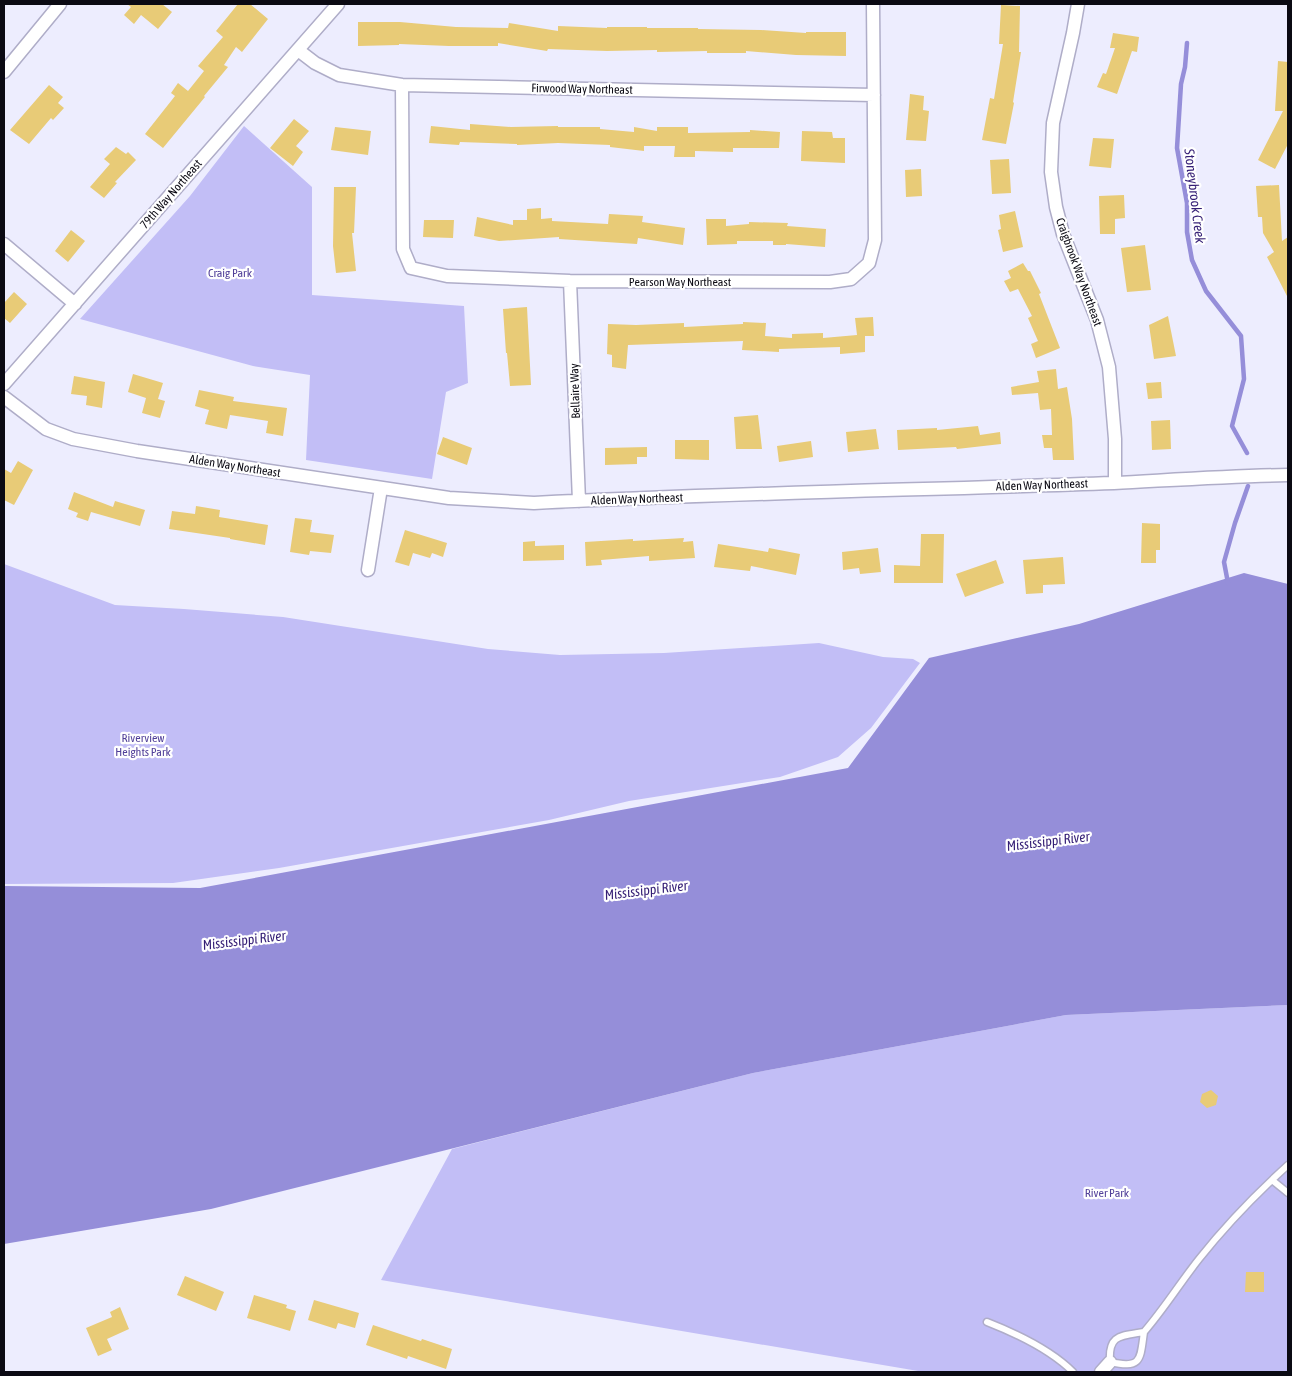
<svg xmlns="http://www.w3.org/2000/svg" width="1292" height="1376" viewBox="0 0 1292 1376" font-family="'Asap Condensed',sans-serif">
<style>
.green{fill:#c2bef6}
.water{fill:#958ed9}
.lines{fill:none;stroke-linecap:round;stroke-linejoin:round}
.stream{stroke:#958ed9;stroke-width:4.5}
.building{fill:#e8cb77}
.lane-casing{stroke:#afadc8;stroke-width:9}
.street-casing{stroke:#afadc8;stroke-width:15}
.lane{stroke:#fff;stroke-width:6}
.street{stroke:#fff;stroke-width:12}
.labels{text-anchor:middle;dominant-baseline:central;stroke-width:4.5;stroke-linejoin:round;paint-order:stroke}
.street-label{font-size:12px;fill:#0b0a13;stroke:#fff}
.park-label{font-size:12px;fill:#514099;stroke:#fff}
.water-label{font-size:14px;font-style:italic;fill:#341e75;stroke:#fff}
</style>
<rect width="100%" height="100%" fill="#ededfe"/>
<!-- green -->
<path class="green" d="M 244,126 L 312,187 L 312,295 L 464,306 L 468,383 L 446,392 L 432,479 L 306,460 L 310,375 L 253,366 L 80,319 L 190,196 Z
M 4,564 L 115,605 L 184,609 L 283,617 L 488,649 L 560,655 L 664,653 L 819,643 L 883,657 L 913,659 L 920,663 L 871,728 L 838,757 L 780,777 L 629,801 L 549,820 L 279,868 L 173,883 L 4,884 Z
M 1288,1005 L 1288,1372 L 924,1372 L 381,1280 L 452,1149 L 753,1073 L 1066,1015 Z"/>
<!-- water -->
<path class="water" d="M 1244,573 L 1288,584 L 1288,1005 L 1066,1015 L 753,1073 L 211,1209 L 4,1244 L 4,886 L 200,888 L 848,768 L 929,658 L 1079,624 Z"/>
<g class="lines">
<!-- stream -->
<path class="stream" d="M 1187,43 L 1185,67 L 1181,84 L 1177,148 L 1187,203 L 1187,232 L 1192,260 L 1206,291 L 1241,336 L 1244,379 L 1232,426 L 1247,453
M 1228,583 L 1224,562 L 1235,523 L 1248,486"/>
</g>
<!-- building -->
<path class="building" d="M 127,4 L 162,4 L 172,12 L 158,29 L 141,15 L 134,24 L 124,15 L 131,7 Z
M 238,4 L 250,4 L 268,19 L 242,52 L 236,47 L 224,65 L 228,67 L 204,96 L 205,97 L 163,148 L 145,134 L 175,96 L 171,93 L 178,83 L 188,91 L 204,71 L 198,66 L 223,37 L 216,31 Z
M 1001,5 L 1020,6 L 1019,52 L 1021,52 L 1013,102 L 1014,103 L 1006,144 L 982,140 L 990,98 L 994,99 L 1003,44 L 999,44 Z
M 358,22 L 400,22 L 456,27 L 508,28 L 509,23 L 558,31 L 558,26 L 607,28 L 607,27 L 647,27 L 647,28 L 698,28 L 698,29 L 761,30 L 806,33 L 806,32 L 846,32 L 846,56 L 796,55 L 746,51 L 746,53 L 707,53 L 707,51 L 657,52 L 657,50 L 607,51 L 548,49 L 547,51 L 498,43 L 498,46 L 449,46 L 399,44 L 399,45 L 358,46 Z
M 1113,33 L 1139,37 L 1137,52 L 1132,51 L 1117,94 L 1097,87 L 1103,73 L 1106,74 L 1115,48 L 1110,48 Z
M 1278,61 L 1288,62 L 1288,144 L 1275,169 L 1258,160 L 1283,111 L 1275,111 Z
M 49,85 L 63,97 L 58,103 L 64,108 L 53,120 L 51,118 L 29,144 L 10,130 Z
M 910,94 L 924,96 L 923,110 L 929,111 L 926,141 L 906,140 Z
M 294,119 L 309,131 L 296,146 L 303,152 L 293,166 L 270,148 Z
M 470,124 L 511,127 L 558,126 L 558,127 L 600,127 L 600,129 L 634,132 L 634,127 L 657,131 L 657,127 L 688,127 L 688,133 L 750,132 L 750,130 L 780,132 L 779,148 L 733,148 L 733,152 L 695,151 L 695,157 L 674,157 L 675,146 L 644,146 L 644,151 L 610,147 L 610,145 L 558,143 L 517,145 L 517,144 L 460,142 L 459,145 L 429,143 L 431,126 L 470,130 Z
M 335,127 L 371,131 L 368,155 L 331,150 Z
M 802,131 L 832,132 L 833,138 L 845,138 L 845,163 L 801,161 Z
M 1093,138 L 1114,139 L 1111,168 L 1089,166 Z
M 116,147 L 126,154 L 128,152 L 136,160 L 115,182 L 117,183 L 104,198 L 90,187 L 110,164 L 104,159 Z
M 1009,159 L 1011,193 L 992,194 L 990,160 Z
M 921,169 L 922,196 L 906,197 L 905,170 Z
M 1279,185 L 1282,241 L 1288,237 L 1288,298 L 1267,257 L 1274,252 L 1263,233 L 1262,217 L 1258,217 L 1256,186 Z
M 334,187 L 356,187 L 354,233 L 352,233 L 356,271 L 336,273 L 333,246 Z
M 1124,195 L 1125,218 L 1115,219 L 1115,234 L 1100,234 L 1099,196 Z
M 541,208 L 541,219 L 552,218 L 552,221 L 608,224 L 609,214 L 643,216 L 642,222 L 685,228 L 683,245 L 638,238 L 637,244 L 559,239 L 559,237 L 499,241 L 474,236 L 477,217 L 513,225 L 513,220 L 527,220 L 527,209 Z
M 1015,211 L 1023,247 L 1003,252 L 998,230 L 1001,229 L 999,215 Z
M 706,219 L 726,219 L 726,226 L 749,224 L 749,222 L 788,223 L 787,226 L 826,229 L 825,247 L 786,244 L 786,245 L 773,245 L 773,241 L 737,241 L 737,244 L 707,245 Z
M 424,220 L 454,220 L 453,238 L 423,237 Z
M 71,230 L 85,241 L 68,262 L 55,251 Z
M 1145,245 L 1151,290 L 1127,292 L 1121,248 Z
M 1023,263 L 1028,271 L 1030,271 L 1041,293 L 1039,294 L 1060,348 L 1036,358 L 1031,344 L 1038,341 L 1028,318 L 1032,316 L 1018,289 L 1010,292 L 1004,281 L 1011,278 L 1008,271 Z
M 14,292 L 27,304 L 10,323 L 4,318 L 4,303 Z
M 527,307 L 531,385 L 510,386 L 507,353 L 506,353 L 503,309 Z
M 1168,316 L 1176,356 L 1154,359 L 1149,325 Z
M 873,317 L 874,336 L 865,336 L 865,352 L 840,354 L 840,347 L 779,349 L 779,352 L 742,350 L 743,341 L 628,345 L 626,369 L 612,367 L 612,355 L 607,354 L 608,324 L 636,325 L 684,323 L 684,327 L 743,324 L 743,322 L 766,323 L 765,336 L 792,338 L 792,334 L 823,333 L 823,338 L 857,335 L 855,318 Z
M 1056,369 L 1058,389 L 1067,387 L 1072,419 L 1074,460 L 1053,460 L 1052,448 L 1044,448 L 1042,435 L 1052,435 L 1051,409 L 1040,410 L 1038,393 L 1012,395 L 1011,387 L 1039,382 L 1037,371 Z
M 133,374 L 163,383 L 158,399 L 165,401 L 160,418 L 142,413 L 146,398 L 128,392 Z
M 74,376 L 105,382 L 102,408 L 86,405 L 87,396 L 71,394 Z
M 1161,382 L 1162,398 L 1148,399 L 1146,383 Z
M 199,390 L 234,397 L 233,401 L 287,408 L 283,436 L 266,433 L 268,421 L 230,415 L 227,429 L 205,424 L 209,410 L 195,406 Z
M 758,415 L 762,449 L 736,449 L 734,417 Z
M 1170,420 L 1171,449 L 1152,450 L 1151,421 Z
M 978,426 L 980,435 L 1000,432 L 1001,444 L 957,449 L 956,447 L 898,450 L 897,430 L 937,428 L 937,430 Z
M 876,429 L 879,449 L 848,452 L 846,432 Z
M 443,437 L 472,448 L 467,465 L 437,454 Z
M 675,440 L 709,440 L 709,460 L 675,459 Z
M 811,441 L 813,457 L 779,462 L 777,446 Z
M 647,447 L 647,457 L 637,457 L 637,464 L 605,465 L 605,448 Z
M 18,461 L 33,470 L 14,505 L 4,500 L 4,469 L 11,473 Z
M 74,492 L 113,507 L 115,501 L 145,510 L 140,526 L 91,512 L 88,521 L 76,517 L 78,513 L 68,509 Z
M 196,506 L 220,510 L 219,517 L 268,525 L 265,545 L 230,539 L 230,538 L 169,529 L 172,511 L 195,514 Z
M 295,518 L 312,520 L 310,532 L 334,535 L 331,553 L 310,551 L 309,555 L 290,552 Z
M 1142,523 L 1160,524 L 1160,550 L 1156,550 L 1156,563 L 1141,563 Z
M 405,530 L 447,543 L 443,557 L 432,553 L 430,558 L 413,553 L 409,566 L 395,562 Z
M 921,534 L 944,534 L 943,583 L 894,583 L 894,565 L 920,566 Z
M 684,538 L 683,542 L 693,541 L 695,558 L 649,561 L 649,556 L 601,560 L 602,565 L 586,566 L 585,542 L 633,539 L 633,541 Z
M 535,541 L 535,546 L 564,545 L 564,560 L 523,561 L 523,542 Z
M 718,544 L 768,552 L 769,548 L 800,554 L 796,575 L 751,566 L 750,571 L 714,567 Z
M 878,548 L 881,572 L 860,574 L 859,568 L 843,570 L 842,552 Z
M 1063,557 L 1065,584 L 1043,585 L 1043,593 L 1026,594 L 1023,560 Z
M 996,560 L 1004,583 L 965,597 L 956,574 Z
M 1211,1090 L 1218,1096 L 1216,1105 L 1207,1108 L 1200,1102 L 1202,1094 Z
M 1246,1272 L 1264,1272 L 1264,1292 L 1245,1292 Z
M 185,1276 L 224,1292 L 216,1311 L 177,1295 Z
M 254,1295 L 287,1305 L 286,1308 L 296,1311 L 290,1331 L 247,1318 Z
M 314,1300 L 359,1313 L 355,1328 L 338,1323 L 336,1329 L 308,1320 Z
M 120,1307 L 129,1329 L 107,1339 L 112,1350 L 98,1356 L 86,1328 L 112,1317 L 110,1312 Z
M 373,1325 L 421,1341 L 422,1339 L 452,1349 L 446,1369 L 408,1356 L 407,1359 L 366,1345 Z"/>
<g class="lines">
<!-- lane casing -->
<g class="lane-casing">
<path id="lane" d="M 1272,1180 L 1288,1193
M 987,1322 C 1015,1333 1052,1351 1073,1372
M 1144,1332 C 1164,1309 1180,1283 1199,1259 C 1226,1225 1256,1194 1288,1165
M 1144,1332 C 1140,1360 1142,1369 1110,1362 C 1108,1334 1121,1336 1144,1332 Z"/>
</g>
<!-- street casing -->
<g class="street-casing">
<path id="street" d="M 1078,4 L 1073,33 L 1053,123 L 1051,172 L 1056,207 L 1063,234 L 1097,320 L 1109,367 L 1115,439 L 1115,483
M 298,50 L 315,63 L 339,75 L 402,85 L 874,95
M 4,72 L 60,4
M 402,85 L 403,249 L 411,268 L 447,276 L 570,281 L 830,282 L 851,279 L 869,263 L 875,240 L 873,4
M 4,244 L 75,304
M 570,281 L 579,501
M 4,384 L 338,4
M 4,397 L 46,429 L 73,439 L 137,451 L 449,498 L 534,503 C 727,493 921,490 1114,483 C 1172,480 1230,476 1288,475
M 368,570 L 381,488
M 1101,1372 L 1110,1362"/>
</g>
<!-- lane -->
<use href="#lane" class="lane"/>
<!-- street -->
<use href="#street" class="street"/>
</g>
<g class="labels">
<!-- street labels -->
<g class="street-label">
<text transform="translate(582 89) rotate(1)">Firwood Way Northeast</text>
<text transform="translate(171 194) rotate(-49)">79th Way Northeast</text>
<text transform="translate(1079 272) rotate(70)">Craigbrook Way Northeast</text>
<text x="680" y="282">Pearson Way Northeast</text>
<text transform="translate(575 391) rotate(-92)">Bellaire Way</text>
<text transform="translate(235 466) rotate(9)">Alden Way Northeast</text>
<text transform="translate(1042 485) rotate(-2)">Alden Way Northeast</text>
<text transform="translate(637 499) rotate(-2)">Alden Way Northeast</text>
</g>
<!-- park labels -->
<g class="park-label">
<text x="230" y="273">Craig Park</text>
<text x="143" y="738">Riverview<tspan x="143" dy="14">Heights Park</tspan></text>
<text x="1107" y="1193">River Park</text>
</g>
<!-- water labels -->
<g class="water-label">
<text transform="translate(1195 196) rotate(83)">Stoneybrook Creek</text>
<text transform="translate(1048 841) rotate(-7)">Mississippi River</text>
<text transform="translate(646 890) rotate(-7)">Mississippi River</text>
<text transform="translate(244 940) rotate(-7)">Mississippi River</text>
</g>
</g>
<!-- border -->
<rect width="1292" height="1376" fill="none" stroke="#0b0a13" stroke-width="10"/>
</svg>
